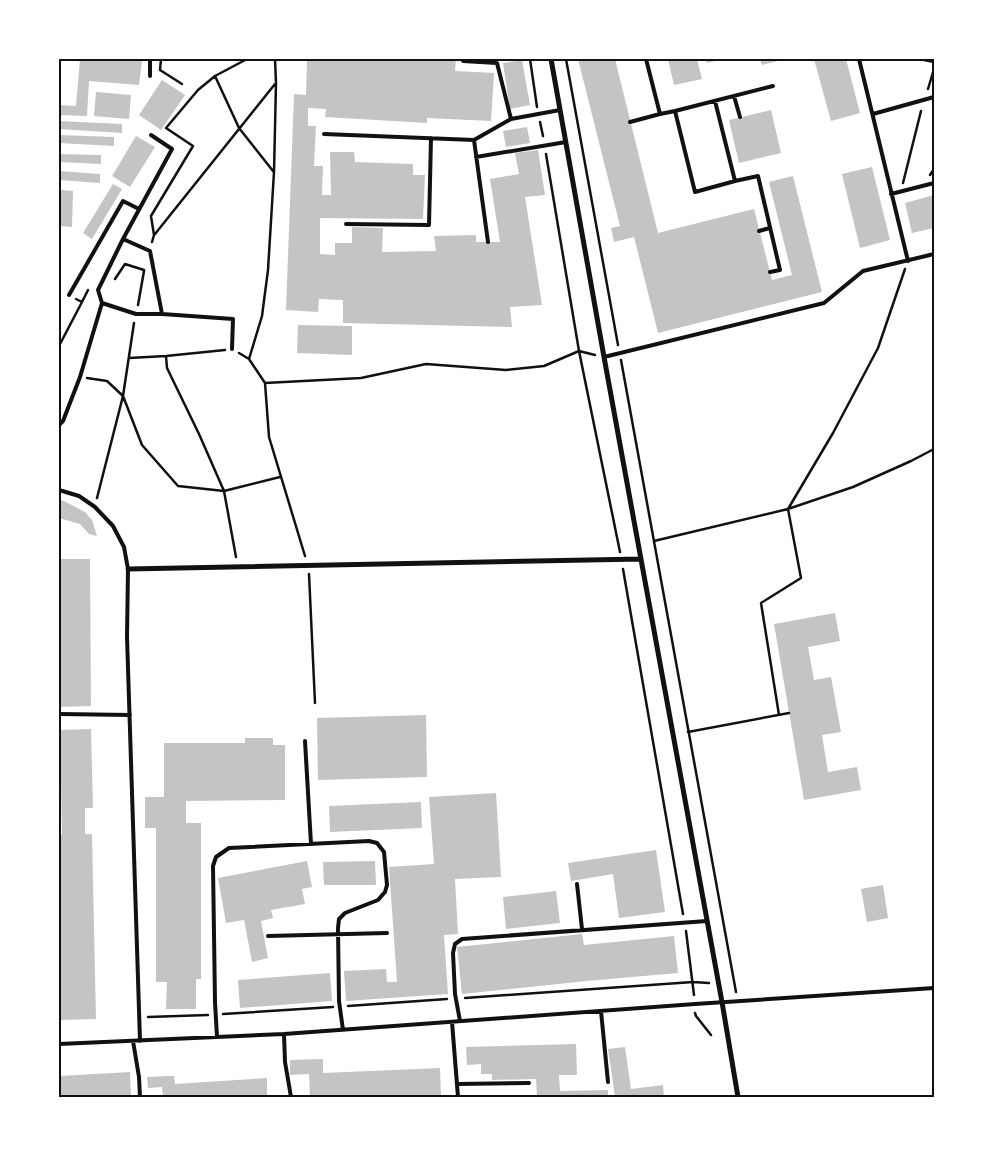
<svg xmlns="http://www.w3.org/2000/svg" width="993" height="1156" viewBox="0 0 993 1156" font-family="Helvetica,sans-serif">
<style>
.building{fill:#c4c4c4}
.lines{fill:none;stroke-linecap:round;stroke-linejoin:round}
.path{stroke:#111;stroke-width:2.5}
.service{stroke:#111;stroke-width:4}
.minor{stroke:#111;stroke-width:5}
.neatline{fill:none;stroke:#111;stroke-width:2}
</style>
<rect width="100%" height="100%" fill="#fff"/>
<!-- building -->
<path class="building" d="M 80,59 L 124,59 L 142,60 L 139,85 L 89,81 L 87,116 L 59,115 L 59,105 L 76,106 Z
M 307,59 L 456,59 L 455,71 L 494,73 L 491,121 L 427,118 L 427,123 L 325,117 L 326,109 L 308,108 L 308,126 L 316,126 L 314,166 L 323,166 L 322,195 L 331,195 L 330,152 L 354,152 L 355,162 L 413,164 L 413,175 L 425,175 L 423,219 L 320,218 L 320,254 L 335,255 L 335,243 L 352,243 L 352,227 L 383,228 L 382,252 L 436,251 L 434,236 L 476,235 L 476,242 L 500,242 L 490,179 L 519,174 L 515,153 L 538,150 L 545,195 L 525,197 L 542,305 L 510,307 L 512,327 L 343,323 L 343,300 L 319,299 L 318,312 L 286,310 L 294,94 L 306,95 Z
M 578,59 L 615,59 L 658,233 L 754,209 L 772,280 L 792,275 L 769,182 L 793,176 L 822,292 L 658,333 L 634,237 L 614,242 L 611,228 L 620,226 Z
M 668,59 L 697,59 L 702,79 L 674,85 Z
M 706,59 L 723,59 L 707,63 Z
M 760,59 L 786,59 L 762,65 Z
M 814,59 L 846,59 L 860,113 L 831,121 Z
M 522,60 L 530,105 L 510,109 L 503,63 Z
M 162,80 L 185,95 L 161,130 L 139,115 Z
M 96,92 L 131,95 L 129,119 L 94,116 Z
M 771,110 L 781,153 L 739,163 L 729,120 Z
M 59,121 L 122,124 L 122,133 L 59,129 Z
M 527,127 L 530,143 L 506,147 L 503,131 Z
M 59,135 L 114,137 L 114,146 L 59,143 Z
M 136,136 L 155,147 L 130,187 L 112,176 Z
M 59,154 L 101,155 L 101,164 L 59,162 Z
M 872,167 L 890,240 L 860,248 L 842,174 Z
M 59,171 L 100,174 L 100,183 L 59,180 Z
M 113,184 L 122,189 L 92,239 L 83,233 Z
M 61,190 L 73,191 L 72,227 L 60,226 Z
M 934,195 L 934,228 L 912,233 L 905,203 Z
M 298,325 L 352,326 L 352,355 L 297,353 Z
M 59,500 L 64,501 L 85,512 L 92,520 L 97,536 L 89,534 L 80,524 L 59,518 Z
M 59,559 L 90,559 L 91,706 L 59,707 Z
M 835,613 L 840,641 L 808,647 L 814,680 L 831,677 L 841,732 L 822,735 L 828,772 L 857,767 L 861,790 L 804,800 L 774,624 Z
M 426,715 L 427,777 L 318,780 L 317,718 Z
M 91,729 L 93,808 L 85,808 L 85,834 L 92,834 L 96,1019 L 59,1020 L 59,835 L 62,835 L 60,730 Z
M 245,738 L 273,738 L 273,745 L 285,745 L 285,800 L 186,801 L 186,823 L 201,823 L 201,979 L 196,979 L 196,1009 L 166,1009 L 167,982 L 156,982 L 156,828 L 145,828 L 145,797 L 164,797 L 164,743 L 245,743 Z
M 496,793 L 501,877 L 455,879 L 458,934 L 444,935 L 448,994 L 346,1001 L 344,971 L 386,969 L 387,982 L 397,982 L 389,867 L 434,864 L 429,797 Z
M 421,802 L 422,828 L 330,832 L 329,806 Z
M 656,850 L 665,912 L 619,918 L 613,874 L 571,881 L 568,863 Z
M 307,861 L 312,887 L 302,889 L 305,904 L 271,910 L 273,918 L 261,921 L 268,958 L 252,962 L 244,920 L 226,923 L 218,878 Z
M 375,861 L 376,885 L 324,885 L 323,862 Z
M 883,885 L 888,918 L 867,922 L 861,889 Z
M 556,891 L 560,923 L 506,929 L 503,897 Z
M 582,934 L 584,945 L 674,936 L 678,973 L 587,981 L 462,994 L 457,947 Z
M 330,973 L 332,1001 L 240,1008 L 238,980 Z
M 576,1044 L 577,1075 L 559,1075 L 560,1091 L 608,1090 L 608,1097 L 537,1097 L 536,1079 L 492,1080 L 492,1074 L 481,1074 L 481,1064 L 467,1065 L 466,1047 Z
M 625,1047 L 631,1089 L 663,1085 L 664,1097 L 615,1097 L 608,1049 Z
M 323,1059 L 323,1073 L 440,1068 L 441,1097 L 310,1097 L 309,1074 L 290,1075 L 290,1060 Z
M 130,1072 L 131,1097 L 59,1097 L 59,1076 Z
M 167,1076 L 174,1076 L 175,1084 L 267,1078 L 267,1097 L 163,1097 L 162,1087 L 148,1088 L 147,1077 Z"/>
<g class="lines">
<!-- path -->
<path class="path" d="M 161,59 L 160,70 L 182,84
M 530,59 L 537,107
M 566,59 L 618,345
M 919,59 L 934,62
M 78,60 L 78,59
M 215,76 L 239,128 L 273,171
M 928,89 L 934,69
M 540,122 L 543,136
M 546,154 L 579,351 L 620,552
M 930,175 L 934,169
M 903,183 L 921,111
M 155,234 L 275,84
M 152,242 L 154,235 L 151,216 L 193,146 L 166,128 L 198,90 L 215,76 L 247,59
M 115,279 L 125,264 L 144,270
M 82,302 L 88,290
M 138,305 L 144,271
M 59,346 L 82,302 L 76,299
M 239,353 L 249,359 L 265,383 L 269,437 L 305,556
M 166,356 L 167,368 L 199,434 L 224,491 L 236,557
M 129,358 L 166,356 L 225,350
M 249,359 L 262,316 L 268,270 L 274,172 L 276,83 L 275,59
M 621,360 L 736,992
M 87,378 L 107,381 L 123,396 L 142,445 L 178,486 L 224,491 L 280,477
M 265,383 L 361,378 L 426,364 L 506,370 L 544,366 L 579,351 L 595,355
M 97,498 L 123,396 L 134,323
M 654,541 L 788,509 L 853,487 L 911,461 L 934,449
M 623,569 L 683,914
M 309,574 L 315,703
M 779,715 L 761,603 L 801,578 L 788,509 L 833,433 L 878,348 L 905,269
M 688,732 L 789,713
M 686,931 L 694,995
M 465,998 L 693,982 L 709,983
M 348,1006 L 447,999
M 695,1013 L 696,1016 L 711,1035
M 223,1014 L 333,1007
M 148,1017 L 208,1015"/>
<!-- service -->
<path class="service" d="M 646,59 L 660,114 L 675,111 L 695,192 L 735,181
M 859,59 L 908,261
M 463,61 L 497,63 L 511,119
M 150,76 L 150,59
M 734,96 L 740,117
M 715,101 L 735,181 L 758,176 L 780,270 L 770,272
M 675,111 L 773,86
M 873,114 L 934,97
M 630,122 L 660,114
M 324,134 L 474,140
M 476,157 L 566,142
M 891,194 L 934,183
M 346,224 L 429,225 L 431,138
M 759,231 L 770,228
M 123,239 L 150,251 L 162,314
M 488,242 L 474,140 L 511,119 L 560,110
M 69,295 L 123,201 L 139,209
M 102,303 L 98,290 L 123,239 L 172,149 L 151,135
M 604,357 L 824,303 L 863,271 L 934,254
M 59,425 L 63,421 L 80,377 L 102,303 L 136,314 L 162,314 L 233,319 L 232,349
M 59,490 L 79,496 L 95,507 L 113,526 L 124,547 L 128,569 L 127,637 L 140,1041
M 59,714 L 130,715
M 305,741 L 311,844
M 577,884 L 582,929
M 268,936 L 387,933
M 601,1011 L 608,1082
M 460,1021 L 455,994 L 453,953 L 455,944 L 462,939 L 707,921
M 452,1022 L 458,1097
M 284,1034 L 285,1062 L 291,1097
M 217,1037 L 215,1002 L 213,866 L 216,857 L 229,848 L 369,841 L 377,843 L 384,852 L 387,885 L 385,892 L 378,900 L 345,913 L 339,919 L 338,928 L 339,1001 L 343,1030
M 133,1041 L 139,1077 L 140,1097
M 59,1044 L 284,1034 L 695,1004 L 934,988
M 457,1084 L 529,1083"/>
<!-- minor -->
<path class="minor" d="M 551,59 L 604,357 L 722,1002 L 738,1097
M 128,569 L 641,559"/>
</g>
<!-- border -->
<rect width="993" height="1156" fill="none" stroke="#ffffff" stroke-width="120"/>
<rect x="60" y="60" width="873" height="1036" class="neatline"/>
</svg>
